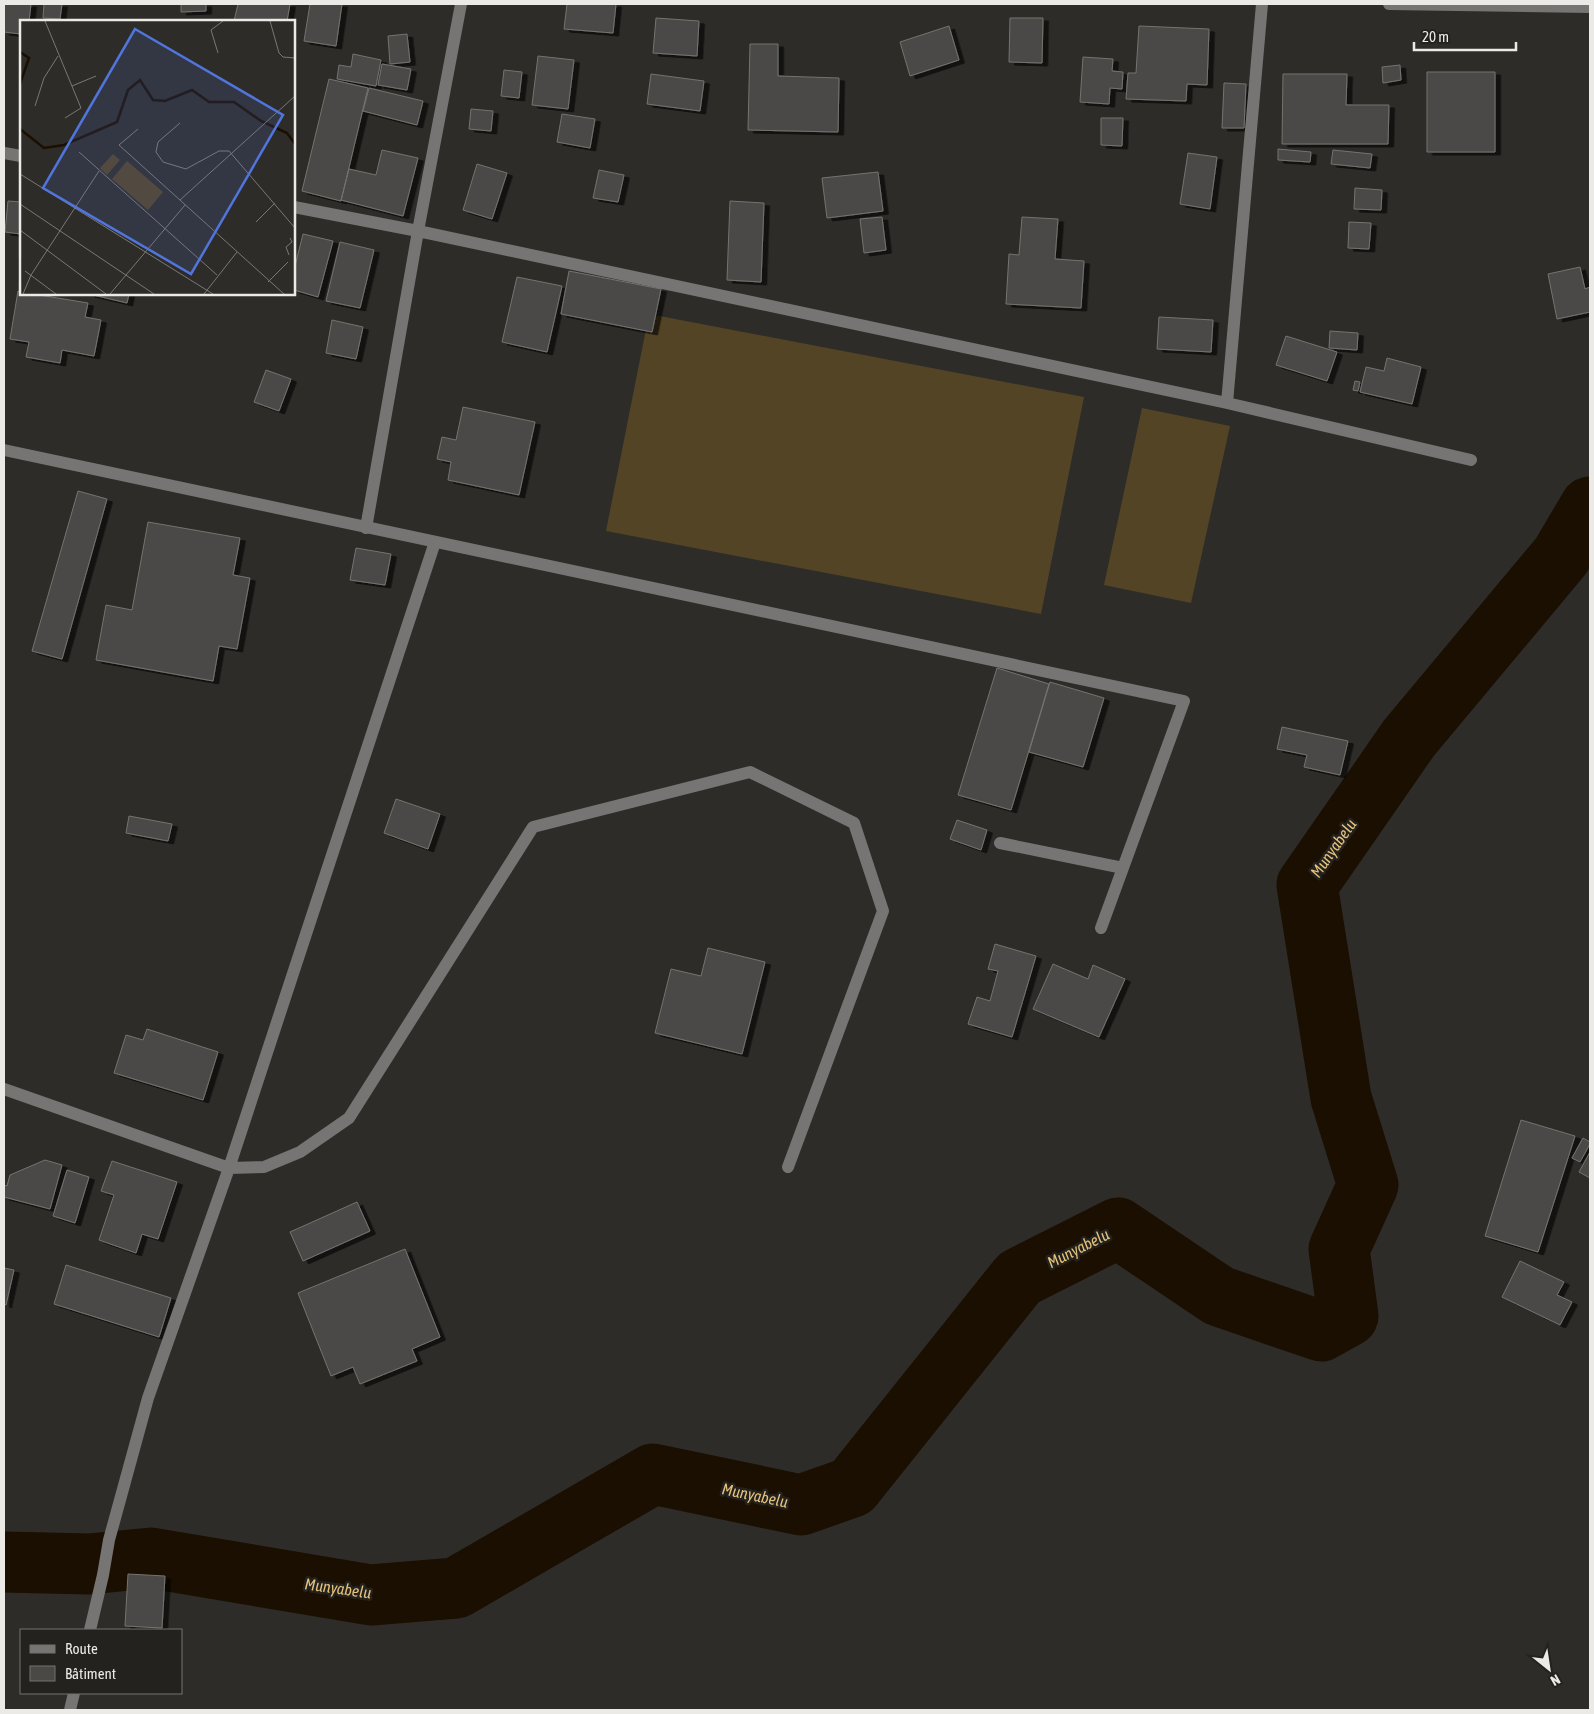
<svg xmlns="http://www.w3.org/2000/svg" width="1594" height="1714" viewBox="0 0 1594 1714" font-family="'Asap Condensed',sans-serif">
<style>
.garden{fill:#534425}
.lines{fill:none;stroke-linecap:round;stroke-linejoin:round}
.river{stroke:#1a0f00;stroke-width:61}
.building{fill:#4b4946;stroke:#75736f;filter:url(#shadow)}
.minor{stroke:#767573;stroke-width:12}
.labels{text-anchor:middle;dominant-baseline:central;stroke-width:5;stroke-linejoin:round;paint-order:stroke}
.water-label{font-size:16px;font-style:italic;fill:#e7c37a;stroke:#24221f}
.inset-river{fill:none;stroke:#1a0f00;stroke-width:2.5}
.inset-road{fill:none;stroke:#7a7875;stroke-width:1}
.view{fill:#5075dc;fill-opacity:0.15;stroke:#5075dc;stroke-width:2.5}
.inset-edge{fill:none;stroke:#ebeae7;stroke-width:2.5}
</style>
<defs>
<filter id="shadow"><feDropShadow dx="5.5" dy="3" stdDeviation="0" flood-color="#0009"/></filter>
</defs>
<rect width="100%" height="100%" fill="#2e2c29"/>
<!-- garden -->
<path class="garden" d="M 649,314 L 1084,397 L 1041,614 L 606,531 Z
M 1142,408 L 1230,426 L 1191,603 L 1104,585 Z"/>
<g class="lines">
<!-- river -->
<path class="river" d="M 4,1562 L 89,1564 L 151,1558 L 371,1595 L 456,1588 L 653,1474 L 801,1505 L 852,1487 L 1019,1278 L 1118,1228 L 1219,1296 L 1321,1331 L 1348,1316 L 1339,1249 L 1368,1185 L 1341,1098 L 1307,885 L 1409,738 L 1561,556 L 1590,507"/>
</g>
<!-- building -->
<path class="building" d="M 4,4 L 31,4 L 29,21 L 21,21 L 21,34 L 4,32 Z
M 44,4 L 62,4 L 60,19 L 43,18 Z
M 181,4 L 206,4 L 206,11 L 181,12 Z
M 238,4 L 290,4 L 287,21 L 234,21 Z
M 310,4 L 342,4 L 336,46 L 304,41 Z
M 567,4 L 616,4 L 613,33 L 564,29 Z
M 656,18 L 699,21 L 697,56 L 653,53 Z
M 1010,18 L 1043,18 L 1042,63 L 1009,62 Z
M 949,26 L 959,60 L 910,76 L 900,42 Z
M 1139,26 L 1209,29 L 1207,85 L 1187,84 L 1186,101 L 1126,99 L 1128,73 L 1136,73 Z
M 407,34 L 410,62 L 390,64 L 388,36 Z
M 750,44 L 778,44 L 778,76 L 839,78 L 838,132 L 748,130 Z
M 353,54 L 381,60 L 376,86 L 337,79 L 339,65 L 351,67 Z
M 538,56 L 574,60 L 568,109 L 532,105 Z
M 1083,57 L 1113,59 L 1112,71 L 1123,72 L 1122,89 L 1110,88 L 1109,104 L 1080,102 Z
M 382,64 L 411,69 L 407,90 L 378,85 Z
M 1400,65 L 1401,80 L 1383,83 L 1382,67 Z
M 504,70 L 522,72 L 519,98 L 501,96 Z
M 1427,72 L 1495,72 L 1495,152 L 1427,152 Z
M 651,74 L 704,81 L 700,111 L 647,104 Z
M 1283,74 L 1347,74 L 1346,105 L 1389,105 L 1388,144 L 1282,144 Z
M 329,79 L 368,88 L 341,201 L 302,191 Z
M 1224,83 L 1246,84 L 1244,128 L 1222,128 Z
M 369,88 L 423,101 L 417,125 L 363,111 Z
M 471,109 L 493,111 L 491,131 L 469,129 Z
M 562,114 L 595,119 L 590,148 L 557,142 Z
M 1101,118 L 1123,118 L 1122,146 L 1101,145 Z
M 1278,149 L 1311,152 L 1310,162 L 1278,160 Z
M 382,150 L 418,158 L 403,216 L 341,200 L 349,169 L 376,175 Z
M 1333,150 L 1372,154 L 1370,168 L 1331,164 Z
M 1188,153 L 1217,157 L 1210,209 L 1180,204 Z
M 477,164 L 507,173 L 492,219 L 463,210 Z
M 599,170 L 624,175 L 618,202 L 593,198 Z
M 878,172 L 883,211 L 827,218 L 822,178 Z
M 1355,188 L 1382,190 L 1381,210 L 1354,209 Z
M 8,201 L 21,202 L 21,234 L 5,232 Z
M 730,201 L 764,203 L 761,282 L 727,280 Z
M 882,217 L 886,250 L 864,253 L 860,219 Z
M 1022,217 L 1058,219 L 1055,259 L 1084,261 L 1081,308 L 1006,304 L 1009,254 L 1019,255 Z
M 1349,222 L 1371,223 L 1369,249 L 1348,248 Z
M 303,234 L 333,241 L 318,297 L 294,290 L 294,270 Z
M 340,242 L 374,250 L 360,308 L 326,301 Z
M 1580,267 L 1585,289 L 1590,287 L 1590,312 L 1557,319 L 1548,274 Z
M 569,271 L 661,289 L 652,332 L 561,314 Z
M 517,277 L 562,286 L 547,352 L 502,342 Z
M 18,291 L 21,292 L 21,294 L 33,294 L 88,303 L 85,317 L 101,320 L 94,356 L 62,350 L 60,363 L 26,357 L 29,342 L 10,339 Z
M 89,294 L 129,294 L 127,303 Z
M 1159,317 L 1213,320 L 1211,352 L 1157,349 Z
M 332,320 L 363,327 L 356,359 L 326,353 Z
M 1330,331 L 1358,333 L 1357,350 L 1329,348 Z
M 1286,336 L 1337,352 L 1327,381 L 1276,365 Z
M 1387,358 L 1421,367 L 1412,404 L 1360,392 L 1366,367 L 1384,371 Z
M 266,370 L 291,379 L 279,411 L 254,402 Z
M 1355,381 L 1360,382 L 1358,391 L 1353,390 Z
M 463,407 L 535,422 L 519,495 L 448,480 L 451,462 L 437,459 L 442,437 L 456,440 Z
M 78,491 L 107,499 L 62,659 L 32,651 Z
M 148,522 L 240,538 L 233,575 L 250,578 L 237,649 L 219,646 L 213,681 L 96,660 L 106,605 L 132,610 Z
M 356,548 L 391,554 L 385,585 L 350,580 Z
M 997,668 L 1049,684 L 1011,810 L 958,795 Z
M 1050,682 L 1104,698 L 1083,767 L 1029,752 Z
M 1282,727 L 1348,741 L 1340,775 L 1304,767 L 1307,755 L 1277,749 Z
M 396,799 L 440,814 L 428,849 L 384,833 Z
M 129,816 L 172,824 L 168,841 L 126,833 Z
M 957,820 L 987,830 L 981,850 L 950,839 Z
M 995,944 L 1036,956 L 1012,1037 L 968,1024 L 977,997 L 990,1001 L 998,971 L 988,969 Z
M 708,948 L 765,962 L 742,1054 L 655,1033 L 671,969 L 701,976 Z
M 1053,964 L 1088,979 L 1093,965 L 1125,979 L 1099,1037 L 1033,1009 Z
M 147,1029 L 218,1052 L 203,1100 L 114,1073 L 126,1035 L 143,1040 Z
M 1521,1120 L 1575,1136 L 1538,1252 L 1485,1236 Z
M 1583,1138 L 1590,1142 L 1590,1144 L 1580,1162 L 1572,1158 Z
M 1590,1152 L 1590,1178 L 1579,1172 Z
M 45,1160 L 62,1165 L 50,1209 L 4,1197 L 4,1185 L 7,1186 L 10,1175 Z
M 112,1161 L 177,1182 L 158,1239 L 142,1234 L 136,1253 L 99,1240 L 114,1195 L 101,1191 Z
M 67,1170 L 89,1177 L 75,1223 L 53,1216 Z
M 357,1202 L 370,1231 L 303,1261 L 290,1232 Z
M 405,1249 L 440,1337 L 412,1349 L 417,1361 L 360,1384 L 353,1367 L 331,1376 L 298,1293 Z
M 1520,1261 L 1564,1282 L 1557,1295 L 1572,1302 L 1560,1325 L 1502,1297 Z
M 66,1265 L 171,1298 L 159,1337 L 54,1304 Z
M 4,1268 L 14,1270 L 6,1305 L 4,1304 Z
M 128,1574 L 165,1576 L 162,1628 L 125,1626 Z"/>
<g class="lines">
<!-- minor -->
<path class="minor" d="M 1389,4 L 1590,7
M 4,153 L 21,156
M 294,207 L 418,231 L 1227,403 L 1471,460
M 1227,403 L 1262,4
M 4,450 L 1184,701 L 1101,928
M 366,528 L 418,231 L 461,4
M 1000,843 L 1123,868
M 4,1089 L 229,1168 L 264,1167 L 300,1152 L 349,1118 L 533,827 L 750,772 L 854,823 L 883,911 L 788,1167
M 90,1630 L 103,1575 L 109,1540 L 148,1398 L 229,1168 L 435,542
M 70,1710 L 74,1693"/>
</g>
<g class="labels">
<!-- water labels -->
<g class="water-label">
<text transform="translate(1333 848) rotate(-55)">Munyabelu</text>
<text transform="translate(1078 1248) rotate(-27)">Munyabelu</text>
<text transform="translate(755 1495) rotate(12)">Munyabelu</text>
<text transform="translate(338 1588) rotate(8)">Munyabelu</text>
</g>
</g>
<!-- overview -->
<g transform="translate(20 20)">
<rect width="275" height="275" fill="#2e2c29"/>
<path d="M 93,134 L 100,140 L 87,155 L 80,148 ZM 107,141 L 143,172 L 128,190 L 92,159 Z" fill="#534425"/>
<path class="inset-river" d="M 0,32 L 9,38 L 0,64M 0,109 L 24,128 L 44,125 L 97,102 L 108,70 L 120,60 L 133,80 L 145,81 L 172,70 L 189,82 L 214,82 L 241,101 L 267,113 L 275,124M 0,237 L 0,261"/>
<path class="inset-road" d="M 25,1 L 61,88 L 45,98M 250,1 L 259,33 L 263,37 L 275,38M 198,33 L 191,10 L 203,1M 52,66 L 76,56M 15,86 L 24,58 L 38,36M 160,103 L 138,122 L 136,132 L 143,142 L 166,149 L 199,131 L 209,131 L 275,208M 118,109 L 99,125 L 264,274M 59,132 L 197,255M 0,154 L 193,274M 160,180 L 275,76M 0,184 L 134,274M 236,202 L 255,183M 0,210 L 86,274M 269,235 L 266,227 L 272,222 L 270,218M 5,251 L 36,274M 248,262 L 268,242M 3,274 L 11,255 L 79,151M 90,274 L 165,185M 184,274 L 217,232"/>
<path class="view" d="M 115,9 L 263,95 L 171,254 L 23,168 Z"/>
<rect width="275" height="275" class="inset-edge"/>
</g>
<!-- border -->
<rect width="1594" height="1714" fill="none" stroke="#ebeae7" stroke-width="10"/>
<!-- legend -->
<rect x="20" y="1629" width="162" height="65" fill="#24221f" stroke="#74726f"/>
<rect x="30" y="1645" width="25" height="8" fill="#767573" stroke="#74726f"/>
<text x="65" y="1654" font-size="15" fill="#ebeae7">Route</text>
<rect x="30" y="1666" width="25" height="15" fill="#4b4946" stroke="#74726f"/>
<text x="65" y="1679" font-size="15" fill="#ebeae7">Bâtiment</text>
<!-- north arrow -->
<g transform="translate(1549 1669) rotate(150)" stroke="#24221f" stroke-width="4" paint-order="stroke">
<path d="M0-4L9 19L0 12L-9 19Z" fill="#ebeae7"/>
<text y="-8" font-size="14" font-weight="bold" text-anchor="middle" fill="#ebeae7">N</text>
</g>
<!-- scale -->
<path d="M1414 42v8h102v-8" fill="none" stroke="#ebeae7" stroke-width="2.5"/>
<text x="1422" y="42" font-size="15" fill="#ebeae7" stroke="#24221f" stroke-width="4" paint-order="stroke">20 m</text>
</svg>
